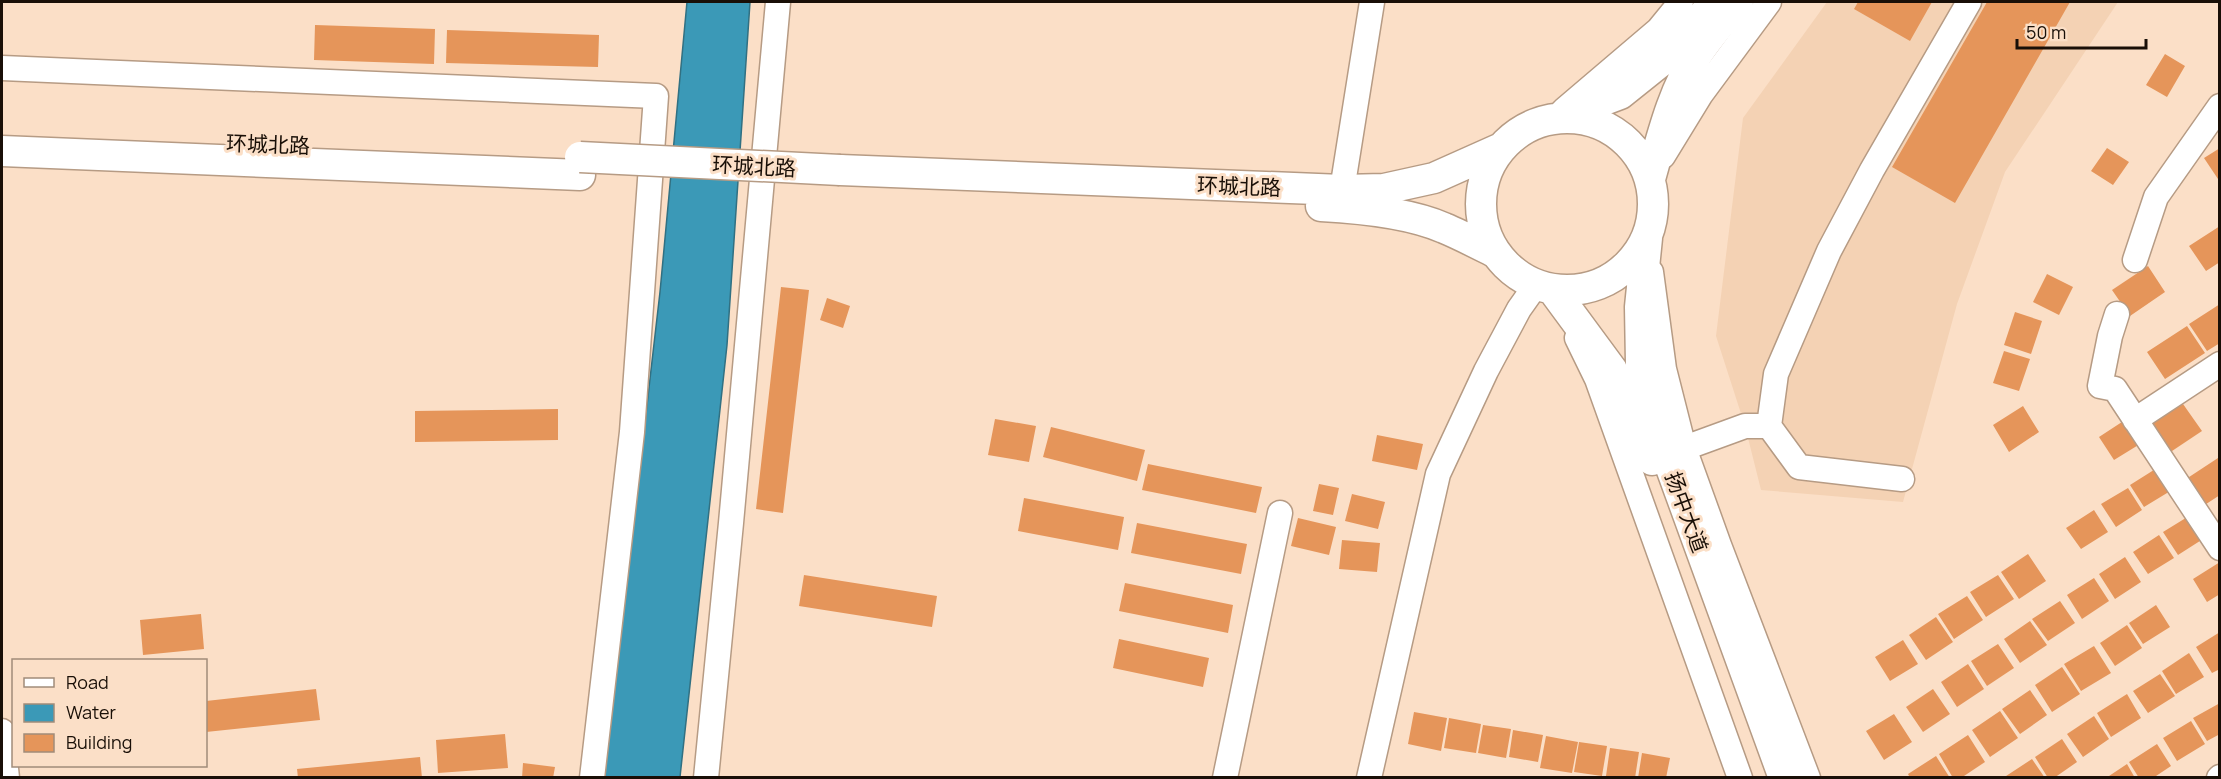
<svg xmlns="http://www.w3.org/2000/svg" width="2221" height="779" viewBox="0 0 2221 779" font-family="Manrope,'Noto Sans SC',sans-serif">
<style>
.built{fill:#f4d2b4}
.water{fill:#3b99b7;stroke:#317082;stroke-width:1.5}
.building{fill:#e5955a}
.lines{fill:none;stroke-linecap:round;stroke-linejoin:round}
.minor-casing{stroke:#b69b84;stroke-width:27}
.major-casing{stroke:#b69b84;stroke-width:33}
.minor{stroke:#fff;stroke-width:24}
.major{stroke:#fff;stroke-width:30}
.major-bridge-casing{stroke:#b69b84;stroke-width:33;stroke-linecap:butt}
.major-bridge{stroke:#fff;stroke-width:30}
.labels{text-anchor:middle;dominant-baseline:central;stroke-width:6;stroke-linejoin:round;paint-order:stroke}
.street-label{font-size:21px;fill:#190f07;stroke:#fbdfc7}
</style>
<rect width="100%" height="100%" fill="#fbdfc7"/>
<!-- built -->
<path class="built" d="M 1827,2 L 2118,2 L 2005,172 L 1957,304 L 1903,502 L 1761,490 L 1745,426 L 1716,336 L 1743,118 Z"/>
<!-- water -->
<path class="water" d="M 687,2 L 750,2 L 727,345 L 680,777 L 604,778 L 660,292 Z"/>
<!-- building -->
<path class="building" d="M 1858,2 L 1932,2 L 1910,41 L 1854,9 Z
M 1987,2 L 2070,2 L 1955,203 L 1892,167 Z
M 315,25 L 435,29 L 434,64 L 314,60 Z
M 447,30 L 599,35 L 598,67 L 446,63 Z
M 2165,54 L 2185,66 L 2167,97 L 2146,85 Z
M 2107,148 L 2129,162 L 2113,185 L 2091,171 Z
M 2220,148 L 2220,182 L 2204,158 Z
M 2220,226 L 2220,262 L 2206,271 L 2189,246 Z
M 2148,266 L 2165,292 L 2130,316 L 2112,290 Z
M 2047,274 L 2073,287 L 2059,315 L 2033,302 Z
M 781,287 L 809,290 L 783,513 L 756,509 Z
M 827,298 L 850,306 L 843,328 L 820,320 Z
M 2220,304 L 2220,343 L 2207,351 L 2189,324 Z
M 2015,312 L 2042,321 L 2031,354 L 2004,345 Z
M 2187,326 L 2205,353 L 2165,379 L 2147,352 Z
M 2004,351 L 2030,359 L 2019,391 L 1993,383 Z
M 2183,404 L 2202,431 L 2166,455 L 2147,427 Z
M 2023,406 L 2039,432 L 2009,452 L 1993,425 Z
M 558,409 L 558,440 L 415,442 L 415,411 Z
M 995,419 L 1036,426 L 1029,462 L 988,455 Z
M 2125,420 L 2140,444 L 2114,460 L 2099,437 Z
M 1051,427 L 1145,450 L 1137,481 L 1043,457 Z
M 1377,435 L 1423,444 L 1417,470 L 1372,461 Z
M 2218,458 L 2220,461 L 2220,495 L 2200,508 L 2183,481 Z
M 1148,464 L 1262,487 L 1256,513 L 1142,490 Z
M 2157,468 L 2172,490 L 2144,507 L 2130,485 Z
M 1319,484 L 1339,488 L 1333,515 L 1313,511 Z
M 2128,488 L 2142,510 L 2116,527 L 2101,504 Z
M 1352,494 L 1385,502 L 1378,529 L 1345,521 Z
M 1024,498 L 1124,517 L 1118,550 L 1018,531 Z
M 2094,510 L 2108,532 L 2081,549 L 2066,528 Z
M 2189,516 L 2203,539 L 2178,555 L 2163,532 Z
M 1298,518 L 1336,527 L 1329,555 L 1291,546 Z
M 1137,523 L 1247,544 L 1241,574 L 1131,553 Z
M 2159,535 L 2174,558 L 2148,574 L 2133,552 Z
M 1342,540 L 1380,543 L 1377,572 L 1339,569 Z
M 2028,554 L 2046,581 L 2019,599 L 2001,572 Z
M 2125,557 L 2141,582 L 2115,599 L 2099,574 Z
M 2220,562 L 2220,594 L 2207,602 L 2193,579 Z
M 804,575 L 937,596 L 932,627 L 799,606 Z
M 1998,575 L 2014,599 L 1986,617 L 1970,592 Z
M 2094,578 L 2109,601 L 2082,619 L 2067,595 Z
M 1125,583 L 1233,605 L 1228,633 L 1119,611 Z
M 1967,596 L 1983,620 L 1954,639 L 1938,614 Z
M 2060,601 L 2075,623 L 2048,641 L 2032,619 Z
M 2156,605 L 2170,627 L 2143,644 L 2129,623 Z
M 201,614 L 204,649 L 143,655 L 140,620 Z
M 1936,617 L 1953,642 L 1926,660 L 1909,635 Z
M 2030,621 L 2047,645 L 2020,663 L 2004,639 Z
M 2127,625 L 2142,648 L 2115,666 L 2100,643 Z
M 2220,632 L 2220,669 L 2212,673 L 2196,647 Z
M 1119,639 L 1209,658 L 1203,687 L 1113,668 Z
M 1903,640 L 1918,664 L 1890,681 L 1875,657 Z
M 1998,644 L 2014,668 L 1987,686 L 1971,661 Z
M 2094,646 L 2111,673 L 2081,691 L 2064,664 Z
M 2189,653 L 2204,677 L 2176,694 L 2162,671 Z
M 1968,664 L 1984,689 L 1957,707 L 1941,682 Z
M 2062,667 L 2080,694 L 2052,712 L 2035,685 Z
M 2160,674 L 2175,696 L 2148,713 L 2133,691 Z
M 316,689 L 320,720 L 206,732 L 206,701 Z
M 1933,689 L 1950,714 L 1923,732 L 1906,707 Z
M 2030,690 L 2047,715 L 2020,734 L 2002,709 Z
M 2127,694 L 2141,718 L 2111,737 L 2097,713 Z
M 2220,703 L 2220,734 L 2207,741 L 2193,718 Z
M 2000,711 L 2018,738 L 1990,757 L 1972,730 Z
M 1414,712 L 1447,718 L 1441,751 L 1408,744 Z
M 1894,714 L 1912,742 L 1884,760 L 1866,731 Z
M 2094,716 L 2109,739 L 2083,757 L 2067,734 Z
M 1449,718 L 1481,724 L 1476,753 L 1444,748 Z
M 2191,721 L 2205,744 L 2177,761 L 2163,738 Z
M 1483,725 L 1511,729 L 1506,758 L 1478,753 Z
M 1513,730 L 1543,735 L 1538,762 L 1509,757 Z
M 505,734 L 508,768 L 438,773 L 436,740 Z
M 1968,735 L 1985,762 L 1961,778 L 1953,778 L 1939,754 Z
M 1546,736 L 1578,742 L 1572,773 L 1540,768 Z
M 2062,739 L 2077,762 L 2054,778 L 2048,778 L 2035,757 Z
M 1579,742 L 1607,746 L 1602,776 L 1574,772 Z
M 2157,744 L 2171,766 L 2153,778 L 2139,778 L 2129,762 Z
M 1610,748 L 1639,752 L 1635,778 L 1606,776 Z
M 1642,753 L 1670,758 L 1666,778 L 1638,778 Z
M 1936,756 L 1950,778 L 1910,778 L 1908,774 Z
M 420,757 L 422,778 L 298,778 L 297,769 Z
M 2032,759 L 2045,778 L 2003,778 Z
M 523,763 L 555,767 L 553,778 L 522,778 Z
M 2127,764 L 2135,778 L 2106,778 Z"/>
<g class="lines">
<!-- minor casing -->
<g class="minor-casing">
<path id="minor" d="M 2,68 L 656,96 L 632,432 L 592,778
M 1564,110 L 1658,30 L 1681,2
M 1663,156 L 1701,94 L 1769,2
M 1342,190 L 1372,2
M 2135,260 L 2156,197 L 2220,106
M 1651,272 L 1664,369 L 1684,448 L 1719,545 L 1808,778
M 2117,314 L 2110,336 L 2100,386 L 2115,389 L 2220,548
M 1577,338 L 1597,379 L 1740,778
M 2135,420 L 2220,364
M 1671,453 L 1745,426 L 1769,426
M 1902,479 L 1799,467 L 1769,426 L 1776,374 L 1829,251 L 1872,170 L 1969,2
M 2,731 L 7,778
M 706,778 L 731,523 L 778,2
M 1225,778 L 1280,513
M 1369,778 L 1438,474 L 1486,371 L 1519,309 L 1536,285
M 2219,778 L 2220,777"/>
</g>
<!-- major casing -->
<g class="major-casing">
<path id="major" d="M 1562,116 L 1620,94 L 1675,50 L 1714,2
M1481 204a86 86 0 1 1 172 0a86 86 0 1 1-172 0Z
M 2,151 L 580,175
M 840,170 L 1342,190 L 1384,189 L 1434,178 L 1499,149
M 1650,179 C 1662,136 1673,90 1698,53 C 1710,35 1725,18 1738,2
M 1321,206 C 1359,208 1410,213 1444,228 C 1461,235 1478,244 1494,252
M 1647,238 L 1640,307 L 1641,364 L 1666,454 L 1784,778
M 1553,290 L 1612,370 L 1652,460"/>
</g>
<!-- minor -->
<use href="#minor" class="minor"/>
<!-- major -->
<use href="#major" class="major"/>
<!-- major-bridge casing -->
<g class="major-bridge-casing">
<path id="major-bridge" d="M 580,157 L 840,170"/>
</g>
<!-- major-bridge -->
<use href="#major-bridge" class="major-bridge"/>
</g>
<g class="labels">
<!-- street labels -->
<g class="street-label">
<text transform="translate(268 144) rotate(2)">环城北路</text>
<text transform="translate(754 166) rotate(3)">环城北路</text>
<text transform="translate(1239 186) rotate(2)">环城北路</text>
<text transform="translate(1687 512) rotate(70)">扬中大道</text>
</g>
</g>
<!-- border -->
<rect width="2221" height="779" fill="none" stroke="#190f07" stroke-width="6"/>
<!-- legend -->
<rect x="12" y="659" width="195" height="108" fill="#fbdfc7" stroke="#a18c7a" stroke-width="1.5"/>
<rect x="24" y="678" width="30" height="9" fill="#ffffff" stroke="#a18c7a" stroke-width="1.5"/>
<text x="66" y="689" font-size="18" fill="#190f07">Road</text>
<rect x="24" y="704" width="30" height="18" fill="#3b99b7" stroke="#a18c7a" stroke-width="1.5"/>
<text x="66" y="719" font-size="18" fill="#190f07">Water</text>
<rect x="24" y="734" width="30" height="18" fill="#e5955a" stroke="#a18c7a" stroke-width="1.5"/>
<text x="66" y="749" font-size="18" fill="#190f07">Building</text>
<!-- scale -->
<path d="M2017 39v9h129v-9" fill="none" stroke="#190f07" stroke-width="3"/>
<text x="2026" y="39" font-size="18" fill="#190f07" stroke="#fbdfc7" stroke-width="4.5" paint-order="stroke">50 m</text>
</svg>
